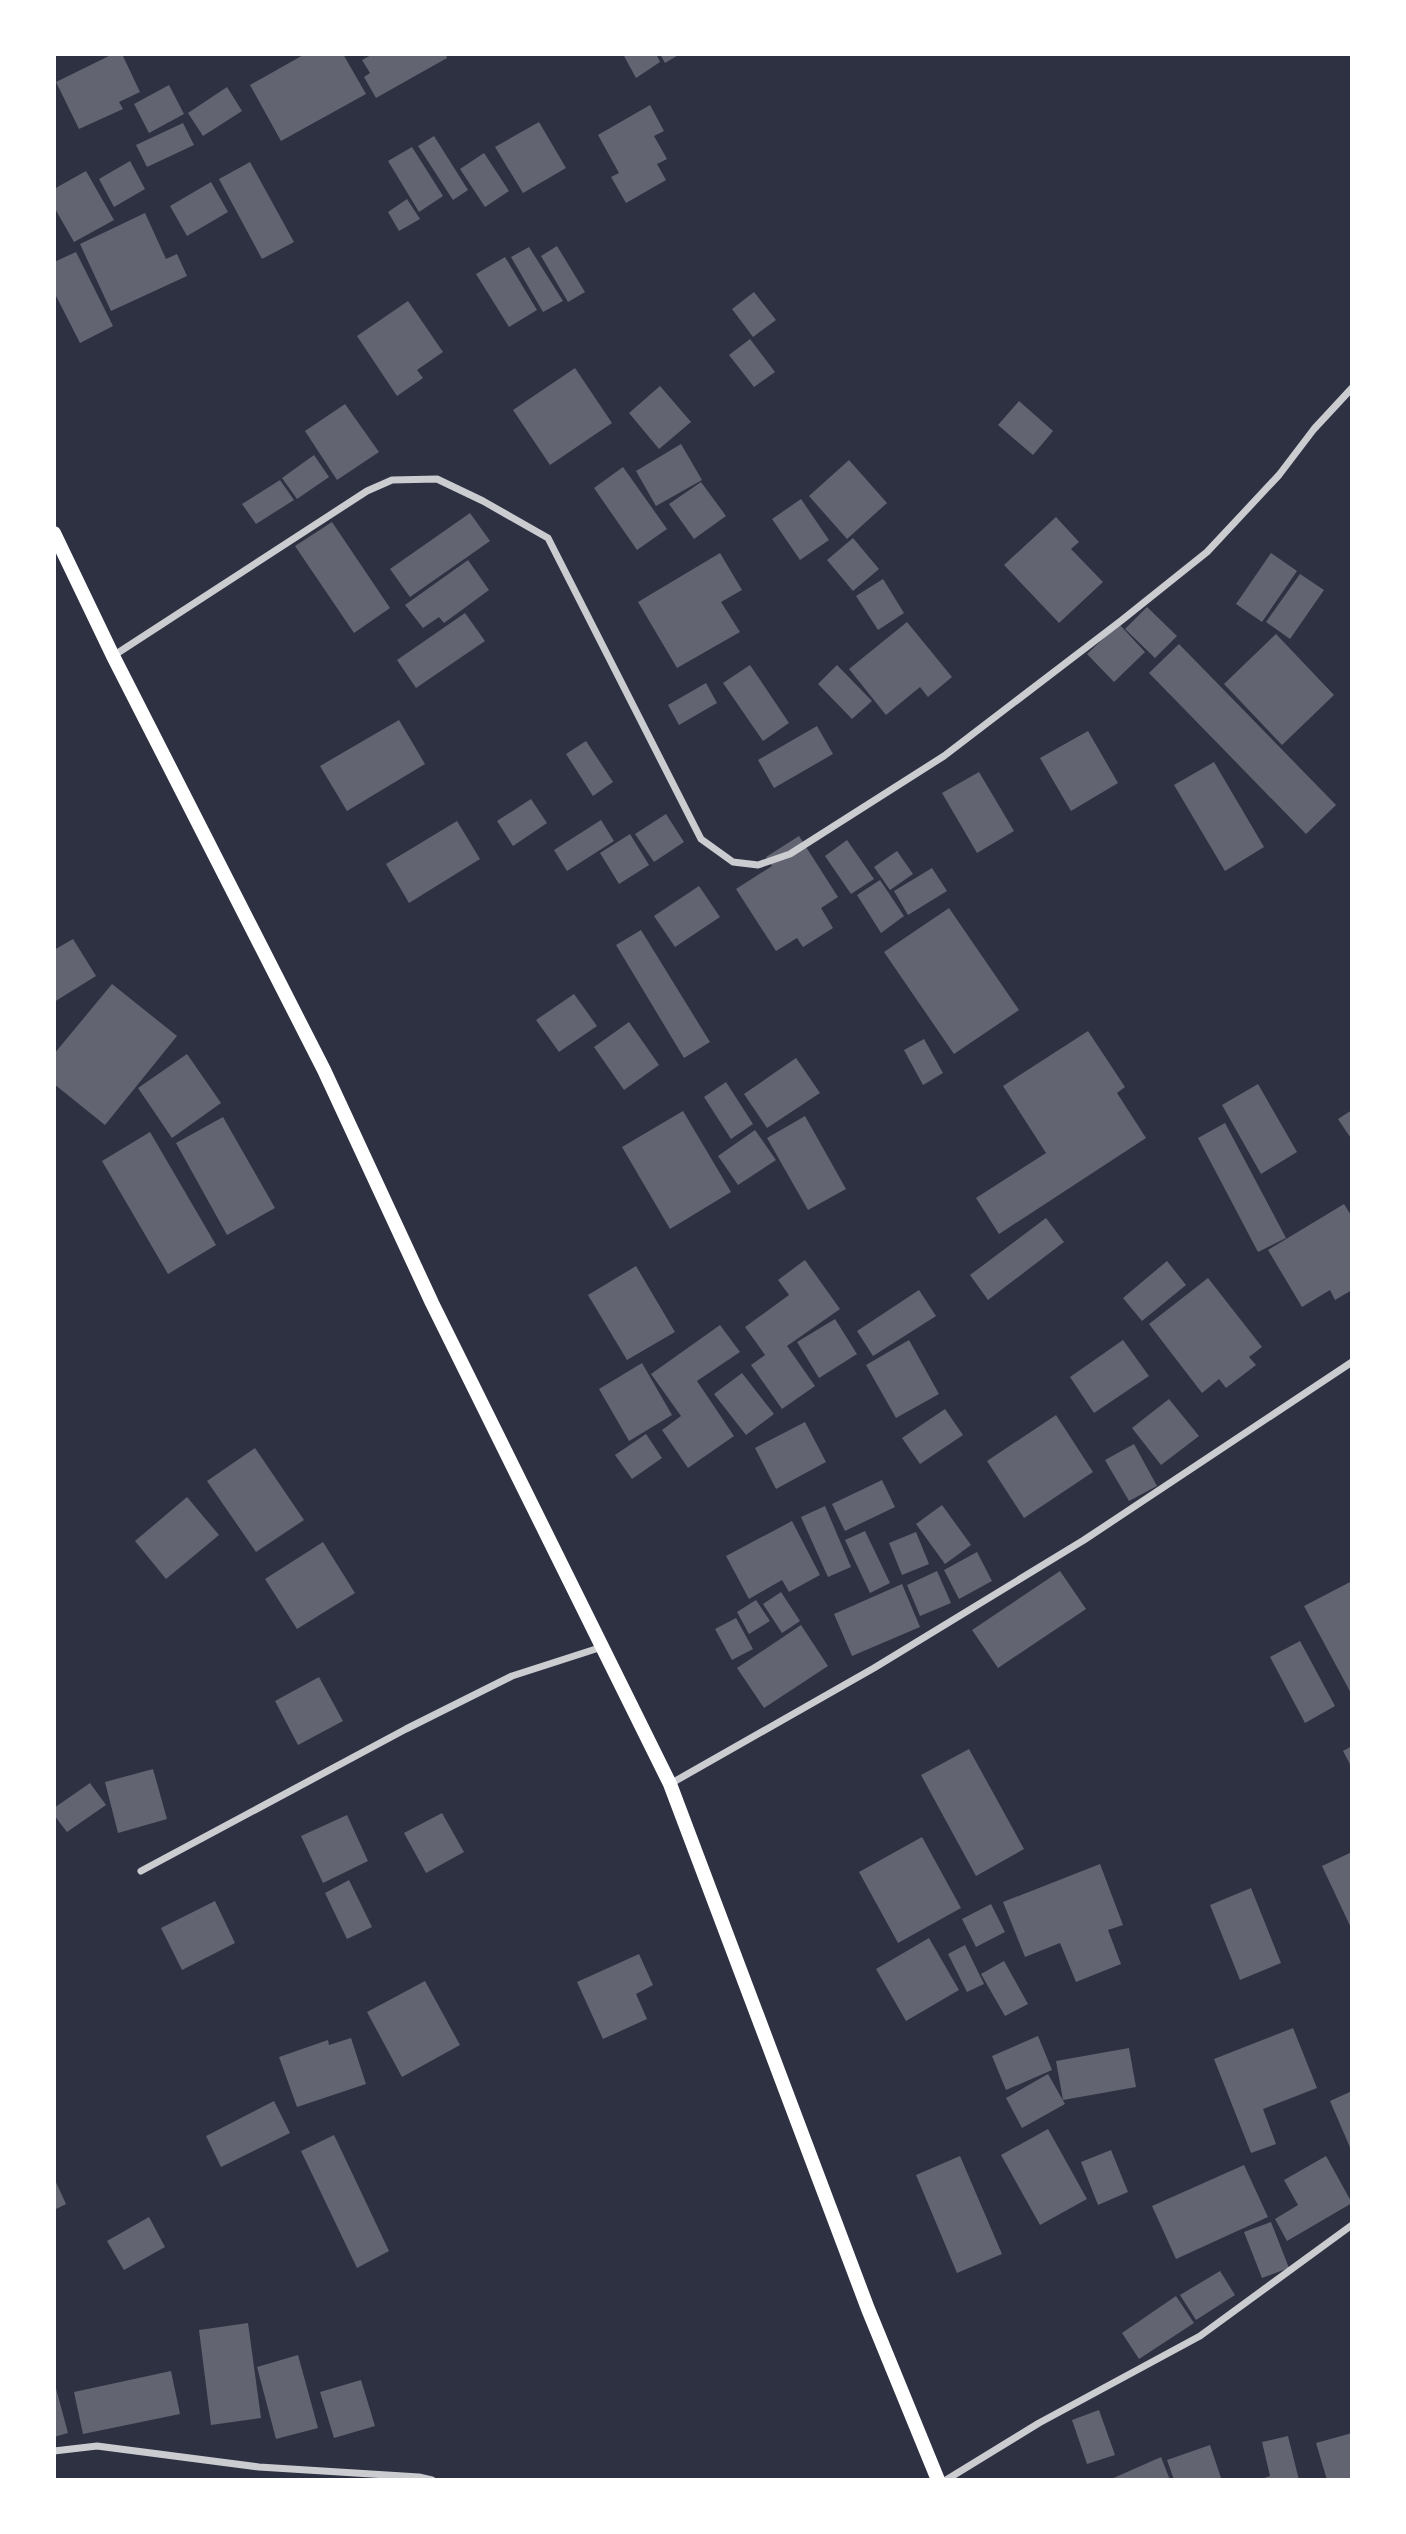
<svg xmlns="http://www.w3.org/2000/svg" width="1406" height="2534" viewBox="0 0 1406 2534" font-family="'Roboto Condensed',sans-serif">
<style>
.building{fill:#626471}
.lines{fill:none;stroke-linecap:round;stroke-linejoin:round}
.minor{stroke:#caccd0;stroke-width:7}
.secondary{stroke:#fff;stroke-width:14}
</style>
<rect width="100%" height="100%" fill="#2d3142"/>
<!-- building -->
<path class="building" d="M 113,54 L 122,54 L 140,92 L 119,102 L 123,109 L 79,129 L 56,82 Z
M 305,54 L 343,54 L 366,94 L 281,141 L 250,85 Z
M 373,54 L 446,54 L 447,58 L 376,98 L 364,77 L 370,73 L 362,60 Z
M 623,54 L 656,54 L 660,62 L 636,78 Z
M 660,54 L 680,54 L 665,63 Z
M 169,85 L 184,114 L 149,133 L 134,104 Z
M 227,87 L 242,111 L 203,136 L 188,113 Z
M 650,105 L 664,131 L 654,136 L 667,159 L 657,164 L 666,180 L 626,203 L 611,177 L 619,173 L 598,135 Z
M 539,122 L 566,168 L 523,193 L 495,147 Z
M 183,123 L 194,145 L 147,167 L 136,145 Z
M 434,136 L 468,190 L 453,200 L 418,146 Z
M 412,147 L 443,196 L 419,212 L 388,161 Z
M 484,153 L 509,191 L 485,207 L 460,169 Z
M 130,161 L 145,189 L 114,207 L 99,179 Z
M 250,162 L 294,242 L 262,259 L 219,179 Z
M 86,171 L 114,220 L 74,242 L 54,207 L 54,189 Z
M 211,182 L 228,212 L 187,236 L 170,206 Z
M 407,199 L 420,219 L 399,231 L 388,212 Z
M 145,213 L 166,259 L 177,254 L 187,276 L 111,311 L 80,244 Z
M 557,246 L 585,292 L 568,302 L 541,256 Z
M 529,247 L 563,301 L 543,312 L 511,257 Z
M 76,252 L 113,326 L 80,343 L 54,292 L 54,262 Z
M 505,257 L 537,310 L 509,327 L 476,274 Z
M 754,292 L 776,320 L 753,337 L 732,309 Z
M 408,301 L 443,352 L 417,370 L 423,378 L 397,396 L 357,336 Z
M 750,339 L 775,372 L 754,387 L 729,355 Z
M 575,368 L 612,423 L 550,465 L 513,410 Z
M 660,386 L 691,422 L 659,449 L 629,413 Z
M 1019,401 L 1053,431 L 1033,455 L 998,425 Z
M 345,404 L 379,452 L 337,480 L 305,431 Z
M 681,444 L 702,480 L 656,506 L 636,471 Z
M 314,455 L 329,477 L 297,499 L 282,478 Z
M 849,460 L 887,503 L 847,539 L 809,496 Z
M 623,467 L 667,529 L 637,550 L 594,488 Z
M 280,480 L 294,500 L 256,524 L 242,504 Z
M 701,482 L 726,516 L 694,539 L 669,504 Z
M 801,499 L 829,540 L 800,560 L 772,519 Z
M 470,513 L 490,541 L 410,597 L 390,569 Z
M 1056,517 L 1079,542 L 1071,549 L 1103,582 L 1059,623 L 1004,565 Z
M 332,522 L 390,608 L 354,633 L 295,546 Z
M 853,538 L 879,569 L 853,591 L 827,560 Z
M 720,553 L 742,590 L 721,602 L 740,632 L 677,668 L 638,602 Z
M 1271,553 L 1297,571 L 1262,622 L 1236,604 Z
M 468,560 L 489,590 L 444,623 L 439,617 L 423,628 L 405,605 Z
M 1300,574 L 1324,590 L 1290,639 L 1266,622 Z
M 883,579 L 904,613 L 878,630 L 856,596 Z
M 1147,607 L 1177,636 L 1155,658 L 1125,629 Z
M 465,613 L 485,641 L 416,688 L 397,660 Z
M 907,622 L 952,677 L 928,697 L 920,687 L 886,715 L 849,669 Z
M 1119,624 L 1145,652 L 1114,682 L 1087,654 Z
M 1276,634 L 1334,695 L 1282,745 L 1224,684 Z
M 1179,644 L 1336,805 L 1306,834 L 1149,673 Z
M 750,665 L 789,723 L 763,741 L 723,683 Z
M 837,665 L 872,701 L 852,719 L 818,684 Z
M 706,683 L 717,703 L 679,725 L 668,705 Z
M 399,720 L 425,764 L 347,811 L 320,766 Z
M 817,726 L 833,754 L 774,788 L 758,760 Z
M 1088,731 L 1118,783 L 1071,811 L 1040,758 Z
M 586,741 L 613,782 L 593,796 L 566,754 Z
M 1214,762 L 1264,847 L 1225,871 L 1174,785 Z
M 979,772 L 1014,831 L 977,853 L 942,793 Z
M 531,799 L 547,823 L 513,846 L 497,821 Z
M 666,814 L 684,842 L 654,862 L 635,834 Z
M 601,820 L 614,841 L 567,871 L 554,850 Z
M 457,821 L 480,859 L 409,903 L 386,864 Z
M 630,834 L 649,865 L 619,884 L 600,853 Z
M 799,836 L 838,897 L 821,908 L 833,928 L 803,947 L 797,938 L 776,951 L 736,889 L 772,866 L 766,857 Z
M 847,840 L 874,879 L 851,894 L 825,856 Z
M 897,851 L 913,874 L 890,890 L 874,867 Z
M 932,868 L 947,891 L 908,915 L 894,891 Z
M 880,880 L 904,916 L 881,933 L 857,895 Z
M 699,886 L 720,917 L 675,947 L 654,916 Z
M 949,908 L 1019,1010 L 954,1054 L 884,952 Z
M 641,930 L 710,1042 L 684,1058 L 616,945 Z
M 73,939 L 96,976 L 54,1002 L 54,950 Z
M 112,984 L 177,1036 L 105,1125 L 54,1084 L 54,1054 Z
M 574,994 L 597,1026 L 559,1052 L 536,1020 Z
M 629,1022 L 659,1065 L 624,1090 L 594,1047 Z
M 1088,1031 L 1125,1087 L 1117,1093 L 1146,1138 L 999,1234 L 976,1198 L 1046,1153 L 1003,1086 Z
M 924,1039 L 943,1073 L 923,1085 L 904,1050 Z
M 187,1054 L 221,1103 L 172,1138 L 138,1088 Z
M 796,1058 L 820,1093 L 767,1128 L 744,1094 Z
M 726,1082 L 753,1124 L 731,1139 L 704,1097 Z
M 1258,1084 L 1297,1152 L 1261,1174 L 1222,1105 Z
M 1352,1110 L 1352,1140 L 1338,1119 Z
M 683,1111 L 731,1192 L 670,1229 L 622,1147 Z
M 805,1116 L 846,1189 L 808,1210 L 767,1138 Z
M 223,1117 L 275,1208 L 227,1235 L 176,1143 Z
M 1225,1123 L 1286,1238 L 1258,1252 L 1198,1138 Z
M 755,1130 L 776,1160 L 738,1185 L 718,1156 Z
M 150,1132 L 216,1245 L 168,1274 L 102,1161 Z
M 1344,1204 L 1352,1217 L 1352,1290 L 1335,1300 L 1330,1290 L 1302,1307 L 1268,1250 Z
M 1046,1218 L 1064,1242 L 988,1300 L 970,1275 Z
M 805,1260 L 840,1309 L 787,1346 L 815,1386 L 782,1409 L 751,1365 L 765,1355 L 745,1327 L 789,1295 L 778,1280 Z
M 1167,1261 L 1186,1285 L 1142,1321 L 1123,1298 Z
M 636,1266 L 675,1332 L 627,1360 L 588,1295 Z
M 1208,1278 L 1262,1347 L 1249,1357 L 1256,1365 L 1226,1388 L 1219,1379 L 1202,1393 L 1149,1324 Z
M 919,1290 L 936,1316 L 873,1356 L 857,1331 Z
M 835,1319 L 857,1354 L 819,1378 L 797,1342 Z
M 720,1325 L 740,1352 L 697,1381 L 734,1436 L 688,1468 L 662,1430 L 681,1416 L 651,1374 Z
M 909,1340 L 939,1394 L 896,1418 L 866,1365 Z
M 1123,1340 L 1149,1376 L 1094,1413 L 1070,1377 Z
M 642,1363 L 672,1415 L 629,1441 L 599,1389 Z
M 742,1373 L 774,1414 L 746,1435 L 714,1394 Z
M 1169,1399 L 1199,1436 L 1161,1465 L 1132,1428 Z
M 945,1409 L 963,1435 L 920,1464 L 902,1438 Z
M 1056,1415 L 1093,1472 L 1024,1518 L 987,1461 Z
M 805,1422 L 826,1462 L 776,1489 L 755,1448 Z
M 646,1434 L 662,1458 L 632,1479 L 615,1455 Z
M 1134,1444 L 1157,1486 L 1129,1501 L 1105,1460 Z
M 255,1448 L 304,1520 L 256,1552 L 207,1481 Z
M 882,1480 L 895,1507 L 845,1531 L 832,1504 Z
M 187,1497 L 219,1535 L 166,1579 L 135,1541 Z
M 942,1505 L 971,1545 L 945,1564 L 916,1524 Z
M 825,1506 L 851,1567 L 828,1577 L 801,1517 Z
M 792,1521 L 820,1575 L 789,1592 L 782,1580 L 749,1599 L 726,1556 Z
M 865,1531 L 890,1583 L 870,1593 L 845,1540 Z
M 916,1532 L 929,1564 L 902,1575 L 889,1543 Z
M 323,1542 L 355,1593 L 297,1629 L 265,1579 Z
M 977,1552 L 992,1581 L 959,1599 L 944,1570 Z
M 937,1571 L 951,1603 L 920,1616 L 907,1585 Z
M 1060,1571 L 1086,1609 L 998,1668 L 972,1630 Z
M 1352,1581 L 1352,1695 L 1304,1606 Z
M 902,1584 L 920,1627 L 852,1656 L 834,1614 Z
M 781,1592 L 800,1621 L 782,1633 L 763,1604 Z
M 756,1600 L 770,1621 L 749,1634 L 737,1612 Z
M 736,1618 L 753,1649 L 732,1660 L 715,1629 Z
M 801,1625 L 828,1666 L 764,1708 L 737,1668 Z
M 1300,1641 L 1335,1706 L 1305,1723 L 1270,1657 Z
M 319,1677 L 343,1721 L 298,1745 L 275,1701 Z
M 1352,1746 L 1352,1768 L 1343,1751 Z
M 969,1749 L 1024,1849 L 976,1876 L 921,1775 Z
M 153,1769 L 167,1819 L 118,1833 L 105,1782 Z
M 90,1783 L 106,1805 L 67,1832 L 54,1815 L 54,1808 Z
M 442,1813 L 464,1852 L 426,1873 L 404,1833 Z
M 347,1815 L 368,1861 L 323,1883 L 301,1836 Z
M 922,1837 L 961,1908 L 898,1943 L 859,1872 Z
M 1352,1852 L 1352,1930 L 1322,1866 Z
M 1100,1864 L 1123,1925 L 1108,1930 L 1121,1964 L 1076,1982 L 1060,1943 L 1025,1957 L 1003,1902 Z
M 349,1880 L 372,1927 L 347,1939 L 325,1893 Z
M 1251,1888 L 1281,1963 L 1240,1980 L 1210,1905 Z
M 215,1901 L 235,1943 L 182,1970 L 161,1928 Z
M 991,1904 L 1005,1932 L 976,1947 L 962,1919 Z
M 929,1938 L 959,1990 L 906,2021 L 876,1969 Z
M 965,1945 L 984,1984 L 967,1992 L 948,1954 Z
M 639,1954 L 653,1985 L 636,1994 L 647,2019 L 603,2039 L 577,1982 Z
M 1004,1961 L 1028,2004 L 1005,2016 L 981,1974 Z
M 425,1981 L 460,2045 L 402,2077 L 367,2012 Z
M 1293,2028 L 1317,2088 L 1263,2109 L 1276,2144 L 1251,2153 L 1214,2059 Z
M 1038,2036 L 1052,2070 L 1006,2090 L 992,2056 Z
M 351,2038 L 366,2084 L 297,2107 L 279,2057 L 328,2040 L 329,2045 Z
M 1129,2048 L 1136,2087 L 1063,2100 L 1056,2061 Z
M 1048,2074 L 1065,2104 L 1022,2128 L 1006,2098 Z
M 1352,2091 L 1352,2152 L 1330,2101 Z
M 274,2101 L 290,2133 L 221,2167 L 206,2136 Z
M 1048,2129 L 1087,2199 L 1040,2225 L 1001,2155 Z
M 334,2135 L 389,2251 L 357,2268 L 301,2151 Z
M 1111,2150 L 1128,2192 L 1098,2205 L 1081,2162 Z
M 960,2156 L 1002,2254 L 957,2273 L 916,2175 Z
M 1326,2156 L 1352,2203 L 1287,2241 L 1275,2219 L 1298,2205 L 1284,2180 Z
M 1244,2165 L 1268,2217 L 1176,2259 L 1152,2206 Z
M 54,2178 L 66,2204 L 54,2210 Z
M 149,2217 L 165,2247 L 124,2270 L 107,2241 Z
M 1271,2222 L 1289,2268 L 1262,2278 L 1244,2232 Z
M 1220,2271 L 1235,2295 L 1196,2320 L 1180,2295 Z
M 1176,2296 L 1194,2323 L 1139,2359 L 1122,2333 Z
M 248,2323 L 261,2418 L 211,2425 L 199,2330 Z
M 298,2355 L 318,2428 L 276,2439 L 257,2367 Z
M 171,2371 L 180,2414 L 83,2434 L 74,2392 Z
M 361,2380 L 375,2426 L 334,2438 L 320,2392 Z
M 54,2381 L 68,2433 L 54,2437 Z
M 1099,2410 L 1115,2455 L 1087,2464 L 1072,2420 Z
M 1352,2433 L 1352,2480 L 1327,2480 L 1316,2443 Z
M 1288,2436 L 1299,2480 L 1259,2480 L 1270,2476 L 1262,2442 Z
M 1210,2445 L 1221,2478 L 1174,2480 L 1167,2460 Z
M 1161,2457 L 1170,2480 L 1109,2480 Z"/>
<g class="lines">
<!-- minor -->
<path class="minor" d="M 113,656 L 367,491 L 392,480 L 437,479 L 483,501 L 548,538 L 701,839 L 733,862 L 758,865 L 790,854 L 944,756 L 1122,620 L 1207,552 L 1279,475 L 1314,429 L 1352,388
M 670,1784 L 874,1668 L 1084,1540 L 1352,1362
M 141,1871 L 406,1729 L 512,1676 L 602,1647
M 54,2451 L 97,2446 L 259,2467 L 419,2477 L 432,2480
M 946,2480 L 1039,2423 L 1200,2336 L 1352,2225"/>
<!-- secondary -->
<path class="secondary" d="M 54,533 L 113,656 L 324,1070 L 432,1303 L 670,1784 L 868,2309 L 938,2480"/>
</g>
<!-- border -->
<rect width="1406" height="2534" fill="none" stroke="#ffffff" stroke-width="112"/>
</svg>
